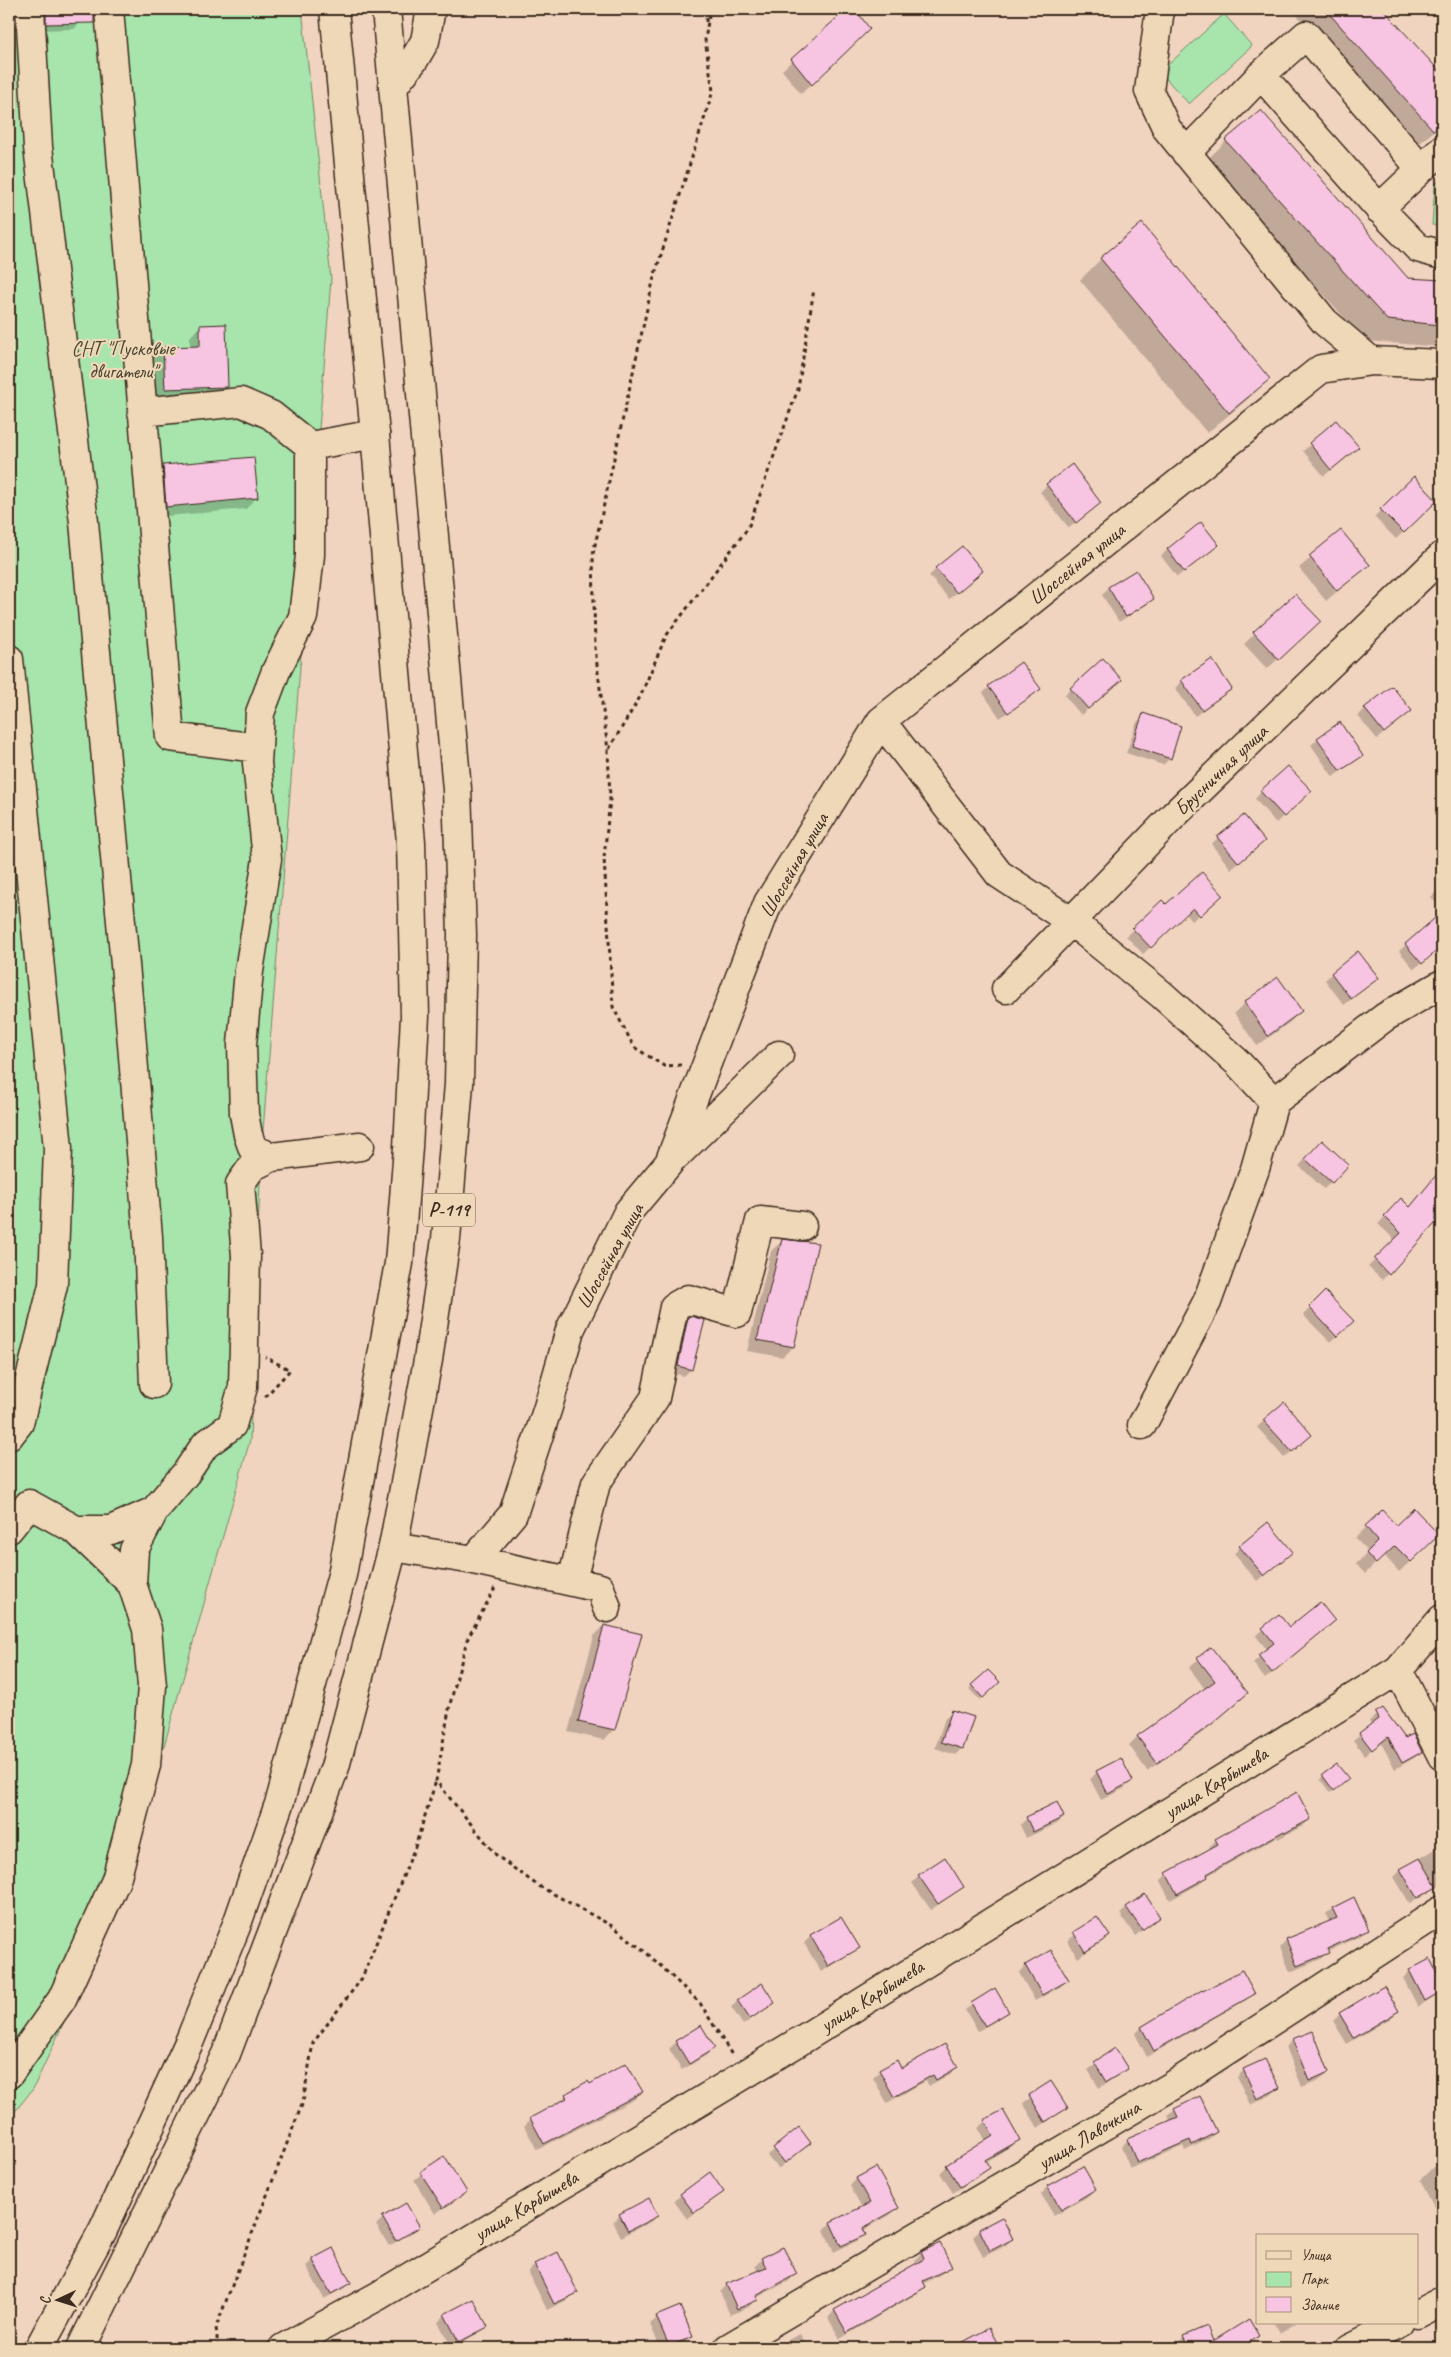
<svg xmlns="http://www.w3.org/2000/svg" width="1451" height="2357" viewBox="0 0 1451 2357" font-family="Caveat,sans-serif">
<style>
.green{fill:#a7e5ac;stroke:#718865}
.shadow{fill:#0003}
.building{fill:#f7c4e1;stroke:#3b2a1e}
.lines{fill:none;stroke-linecap:round;stroke-linejoin:round}
.minor-casing{stroke:#3b2a1e;stroke-width:31}
.highway-casing{stroke:#3b2a1e;stroke-width:31}
.path{stroke:#3b2a1e;stroke-width:3;stroke-dasharray:4 4;stroke-linecap:butt}
.minor{stroke:#efd8b8;stroke-width:28}
.highway{stroke:#efd8b8;stroke-width:28}
.labels{text-anchor:middle;dominant-baseline:central;stroke-width:4.5;stroke-linejoin:round;paint-order:stroke}
.shield{fill:#efd8b8;stroke:#715e4c;stroke-width:1}
.shield-label{font-size:19px;font-weight:bold;fill:#3b2a1e}
.park-label{font-size:20px;fill:#4b4633;stroke:#efd8b8}
.street-label{font-size:20px;fill:#3b2a1e;stroke:#efd8b8}
</style>
<rect width="100%" height="100%" fill="#f1d4c0"/>
<filter id="ink" filterUnits="userSpaceOnUse"><feTurbulence type="fractalNoise" baseFrequency=".02" numOctaves="2"/><feDisplacementMap in="SourceGraphic" scale="10" xChannelSelector="R" yChannelSelector="G"/><feConvolveMatrix kernelMatrix="1 2 1 2 8 2 1 2 1" color-interpolation-filters="sRGB"/></filter>
<g filter="url(#ink)">
<!-- green -->
<path class="green" d="M 9,9 L 302,9 L 331,279 L 261,1156 L 250,1440 L 162,1753 L 107,1929 L 33,2089 L 9,2119 Z
M 1224,14 L 1252,46 L 1189,104 L 1160,72 Z
M 1442,178 L 1442,226 L 1432,225 L 1435,185 Z"/>
<!-- shadow -->
<path class="shadow" d="M 38,9 L 81,9 L 81,22 L 74,29 L 40,30 Z
M 849,9 L 854,9 L 868,29 L 801,94 L 782,70 Z
M 1292,9 L 1381,9 L 1442,76 L 1442,124 L 1412,150 L 1298,24 L 1301,20 Z
M 1261,112 L 1407,279 L 1442,281 L 1442,347 L 1365,341 L 1205,162 L 1226,141 Z
M 1101,259 L 1269,378 L 1248,399 L 1207,433 L 1080,280 Z
M 200,326 L 227,387 L 217,397 L 154,399 L 153,359 L 164,348 L 190,347 L 190,337 Z
M 1336,422 L 1350,454 L 1324,476 L 1303,451 Z
M 163,466 L 256,498 L 246,509 L 156,517 L 153,476 Z
M 1414,478 L 1436,501 L 1396,539 L 1374,517 Z
M 1047,485 L 1100,503 L 1069,528 L 1040,492 Z
M 1341,532 L 1368,565 L 1326,601 L 1299,568 Z
M 1217,545 L 1177,577 L 1161,556 L 1168,549 Z
M 936,569 L 975,578 L 949,599 L 929,576 Z
M 1136,571 L 1153,598 L 1146,605 L 1119,622 L 1102,595 L 1108,588 Z
M 1295,595 L 1309,631 L 1267,669 L 1244,644 Z
M 1103,660 L 1114,686 L 1081,715 L 1064,695 Z
M 1182,681 L 1231,689 L 1195,716 L 1175,688 Z
M 989,687 L 1039,689 L 1000,718 L 983,693 Z
M 1365,709 L 1403,717 L 1377,739 L 1358,716 Z
M 1144,715 L 1170,758 L 1163,765 L 1126,753 L 1137,722 Z
M 1318,739 L 1361,756 L 1333,777 L 1311,745 Z
M 1261,792 L 1303,798 L 1276,823 L 1255,799 Z
M 1218,838 L 1257,848 L 1231,869 L 1211,844 Z
M 1442,886 L 1442,911 L 1431,897 Z
M 1162,902 L 1166,906 L 1214,902 L 1192,921 L 1186,914 L 1143,954 L 1126,936 Z
M 1434,920 L 1442,930 L 1442,946 L 1414,969 L 1399,951 Z
M 1331,974 L 1370,984 L 1344,1005 L 1325,980 Z
M 1277,979 L 1301,1011 L 1290,1022 L 1257,1046 L 1234,1013 L 1245,1003 Z
M 1442,1120 L 1442,1135 L 1435,1127 Z
M 1315,1149 L 1347,1165 L 1324,1189 L 1299,1166 Z
M 1434,1179 L 1442,1186 L 1442,1215 L 1382,1280 L 1368,1267 L 1395,1240 L 1378,1224 L 1401,1200 L 1409,1208 Z
M 782,1241 L 793,1347 L 782,1357 L 747,1351 L 771,1251 Z
M 1325,1293 L 1352,1321 L 1330,1342 L 1303,1315 Z
M 689,1318 L 691,1369 L 684,1376 L 672,1373 L 681,1325 Z
M 1264,1421 L 1304,1441 L 1284,1458 L 1257,1427 Z
M 1382,1512 L 1396,1527 L 1438,1535 L 1399,1572 L 1384,1555 L 1365,1574 L 1356,1564 L 1368,1552 L 1355,1538 Z
M 1240,1547 L 1284,1558 L 1257,1581 L 1234,1554 Z
M 1279,1616 L 1289,1629 L 1333,1621 L 1265,1679 L 1253,1663 L 1267,1650 L 1256,1636 Z
M 604,1626 L 614,1729 L 604,1740 L 568,1732 L 594,1636 Z
M 1211,1648 L 1238,1702 L 1202,1733 L 1147,1771 L 1129,1745 L 1138,1736 L 1205,1689 L 1189,1668 Z
M 988,1671 L 998,1682 L 980,1700 L 969,1689 Z
M 1383,1710 L 1405,1740 L 1421,1752 L 1414,1758 L 1395,1769 L 1381,1743 L 1364,1755 L 1353,1740 L 1371,1726 L 1369,1721 Z
M 952,1711 L 962,1748 L 955,1755 L 935,1748 L 945,1718 Z
M 1337,1765 L 1344,1782 L 1330,1793 L 1320,1779 Z
M 1097,1772 L 1131,1781 L 1125,1788 L 1101,1800 L 1090,1779 Z
M 1296,1793 L 1310,1819 L 1303,1826 L 1278,1839 L 1277,1837 L 1207,1876 L 1200,1884 L 1170,1900 L 1160,1881 L 1167,1874 L 1210,1849 L 1209,1847 L 1216,1840 Z
M 1063,1817 L 1056,1824 L 1026,1838 L 1020,1825 L 1027,1818 Z
M 1442,1845 L 1442,1884 L 1410,1904 L 1394,1877 L 1401,1870 Z
M 919,1876 L 962,1887 L 931,1910 L 912,1883 Z
M 1353,1899 L 1367,1929 L 1360,1936 L 1327,1952 L 1321,1959 L 1290,1972 L 1280,1947 L 1286,1940 L 1329,1923 L 1326,1915 L 1332,1909 Z
M 1127,1908 L 1159,1917 L 1135,1936 L 1120,1914 Z
M 1097,1919 L 1108,1936 L 1078,1958 L 1067,1941 Z
M 811,1936 L 858,1947 L 851,1954 L 821,1972 L 804,1943 Z
M 1429,1961 L 1442,1986 L 1442,1991 L 1418,2007 L 1403,1978 L 1410,1971 Z
M 1026,1966 L 1067,1980 L 1060,1987 L 1035,2001 L 1019,1973 Z
M 1253,1993 L 1246,2000 L 1147,2057 L 1135,2034 L 1141,2028 Z
M 738,2001 L 774,2003 L 743,2025 L 731,2007 Z
M 972,2004 L 1007,2012 L 1000,2018 L 978,2031 L 965,2010 Z
M 1398,2011 L 1391,2018 L 1347,2044 L 1333,2021 L 1340,2014 Z
M 1293,2040 L 1328,2072 L 1321,2079 L 1302,2087 L 1286,2047 Z
M 676,2042 L 713,2048 L 707,2055 L 682,2070 L 669,2049 Z
M 1115,2050 L 1126,2069 L 1119,2075 L 1099,2088 L 1088,2070 Z
M 957,2067 L 950,2074 L 929,2086 L 926,2081 L 887,2103 L 873,2078 L 880,2071 Z
M 1244,2070 L 1278,2088 L 1271,2095 L 1250,2105 L 1237,2077 Z
M 1051,2083 L 1066,2108 L 1038,2128 L 1023,2103 Z
M 590,2086 L 641,2092 L 635,2099 L 537,2150 L 524,2126 L 531,2119 L 560,2103 L 566,2095 Z
M 1175,2110 L 1216,2132 L 1209,2139 L 1185,2151 L 1183,2146 L 1130,2169 L 1121,2147 L 1128,2140 L 1171,2122 L 1168,2116 Z
M 985,2121 L 1018,2140 L 1011,2146 L 985,2162 L 989,2168 L 982,2174 L 953,2193 L 940,2173 L 947,2166 L 986,2141 L 978,2128 Z
M 799,2129 L 803,2149 L 778,2169 L 767,2156 Z
M 444,2158 L 466,2192 L 435,2214 L 414,2180 Z
M 1442,2164 L 1442,2223 L 1420,2180 L 1428,2172 Z
M 876,2168 L 897,2208 L 890,2215 L 862,2231 L 864,2235 L 857,2241 L 834,2252 L 824,2230 L 830,2223 L 862,2208 L 850,2186 L 856,2179 Z
M 1048,2187 L 1095,2189 L 1088,2196 L 1054,2216 L 1041,2194 Z
M 723,2192 L 687,2219 L 674,2201 L 681,2195 Z
M 620,2215 L 657,2215 L 650,2222 L 621,2237 L 613,2222 Z
M 383,2218 L 418,2226 L 411,2233 L 389,2246 L 376,2225 Z
M 980,2230 L 1012,2239 L 1005,2246 L 983,2257 L 973,2237 Z
M 939,2244 L 950,2266 L 943,2273 L 923,2284 L 924,2286 L 918,2293 L 840,2339 L 828,2318 L 834,2311 L 917,2264 L 915,2260 L 921,2253 Z
M 557,2254 L 576,2292 L 569,2299 L 547,2310 L 528,2272 L 535,2265 Z
M 762,2259 L 796,2274 L 789,2281 L 756,2298 L 749,2307 L 730,2315 L 720,2292 L 727,2285 L 758,2272 L 755,2266 Z
M 313,2260 L 350,2282 L 343,2289 L 324,2299 L 306,2266 Z
M 445,2315 L 486,2327 L 479,2333 L 452,2348 L 438,2322 Z
M 657,2317 L 691,2336 L 684,2343 L 672,2348 L 660,2348 L 650,2324 Z
M 1274,2323 L 1297,2323 L 1279,2333 Z
M 1206,2328 L 1213,2343 L 1257,2336 L 1246,2346 L 1248,2348 L 1179,2348 L 1177,2344 L 1183,2338 Z
M 800,2334 L 807,2348 L 771,2348 Z"/>
<!-- building -->
<path class="building" d="M 46,9 L 94,9 L 94,23 L 46,24 Z
M 847,9 L 855,9 L 870,29 L 812,85 L 791,59 Z
M 1325,9 L 1383,9 L 1442,74 L 1442,123 L 1433,130 Z
M 1261,110 L 1408,278 L 1442,280 L 1442,325 L 1387,320 L 1225,140 Z
M 1142,223 L 1270,379 L 1229,413 L 1100,258 Z
M 226,324 L 228,387 L 165,389 L 163,347 L 200,346 L 200,325 Z
M 1336,420 L 1359,447 L 1331,470 L 1309,443 Z
M 254,457 L 258,498 L 166,507 L 163,465 Z
M 1072,464 L 1101,503 L 1076,523 L 1046,484 Z
M 1414,476 L 1437,501 L 1404,533 L 1380,509 Z
M 1201,522 L 1219,545 L 1184,572 L 1167,549 Z
M 1341,530 L 1370,565 L 1337,591 L 1309,556 Z
M 962,546 L 983,571 L 957,593 L 935,568 Z
M 1136,570 L 1154,599 L 1126,617 L 1108,587 Z
M 1295,594 L 1321,621 L 1279,660 L 1253,632 Z
M 1103,658 L 1122,680 L 1088,709 L 1070,688 Z
M 1212,659 L 1232,689 L 1202,710 L 1181,680 Z
M 1021,662 L 1041,689 L 1008,713 L 988,686 Z
M 1392,686 L 1412,711 L 1384,733 L 1364,708 Z
M 1143,713 L 1181,726 L 1171,759 L 1132,746 Z
M 1340,722 L 1363,756 L 1340,771 L 1317,738 Z
M 1288,766 L 1312,791 L 1284,817 L 1260,791 Z
M 1244,815 L 1265,841 L 1239,863 L 1217,837 Z
M 1202,872 L 1223,895 L 1200,916 L 1193,908 L 1151,948 L 1132,928 L 1162,900 L 1166,904 Z
M 1442,912 L 1442,946 L 1422,964 L 1405,944 Z
M 1358,951 L 1379,978 L 1351,999 L 1331,973 Z
M 1278,977 L 1302,1011 L 1268,1036 L 1244,1002 Z
M 1322,1140 L 1349,1165 L 1332,1183 L 1305,1159 Z
M 1442,1168 L 1442,1216 L 1389,1275 L 1374,1259 L 1401,1233 L 1384,1216 L 1401,1198 L 1410,1207 Z
M 782,1239 L 818,1243 L 794,1347 L 757,1340 Z
M 1325,1291 L 1354,1321 L 1337,1337 L 1309,1307 Z
M 690,1316 L 705,1320 L 692,1370 L 678,1366 L 688,1317 Z
M 1284,1402 L 1312,1435 L 1292,1452 L 1263,1420 Z
M 1414,1508 L 1439,1535 L 1411,1562 L 1395,1546 L 1376,1564 L 1366,1553 L 1378,1541 L 1365,1526 L 1382,1510 L 1396,1525 Z
M 1268,1522 L 1293,1552 L 1264,1576 L 1239,1546 Z
M 1320,1602 L 1335,1621 L 1272,1673 L 1258,1655 L 1274,1643 L 1262,1628 L 1279,1614 L 1289,1627 Z
M 604,1625 L 642,1634 L 615,1730 L 578,1722 Z
M 1211,1647 L 1248,1693 L 1212,1724 L 1157,1763 L 1137,1736 L 1215,1681 L 1197,1658 Z
M 988,1670 L 1000,1682 L 983,1698 L 971,1685 Z
M 1383,1708 L 1405,1738 L 1413,1734 L 1422,1752 L 1402,1763 L 1388,1737 L 1372,1750 L 1359,1733 L 1378,1719 L 1375,1713 Z
M 952,1710 L 974,1717 L 963,1749 L 941,1742 Z
M 1121,1758 L 1133,1781 L 1108,1794 L 1096,1771 Z
M 1337,1764 L 1349,1779 L 1334,1791 L 1322,1775 Z
M 1297,1792 L 1311,1819 L 1285,1833 L 1284,1831 L 1207,1874 L 1208,1877 L 1177,1894 L 1166,1873 L 1218,1844 L 1215,1839 Z
M 1057,1802 L 1064,1817 L 1033,1832 L 1026,1817 Z
M 945,1857 L 964,1887 L 938,1904 L 918,1875 Z
M 1420,1858 L 1437,1887 L 1417,1898 L 1400,1869 Z
M 1145,1894 L 1160,1917 L 1142,1930 L 1126,1907 Z
M 1354,1897 L 1369,1930 L 1327,1949 L 1329,1953 L 1297,1966 L 1286,1939 L 1337,1918 L 1332,1908 Z
M 841,1917 L 860,1948 L 828,1966 L 810,1935 Z
M 1097,1917 L 1110,1936 L 1085,1952 L 1073,1932 Z
M 1051,1950 L 1069,1980 L 1042,1995 L 1025,1965 Z
M 1430,1959 L 1442,1983 L 1442,1991 L 1425,2001 L 1409,1970 Z
M 1242,1970 L 1255,1994 L 1154,2051 L 1141,2027 L 1202,1990 L 1203,1991 Z
M 762,1983 L 775,2003 L 750,2019 L 737,2000 Z
M 1384,1986 L 1399,2011 L 1354,2038 L 1339,2013 Z
M 995,1988 L 1009,2012 L 985,2026 L 971,2003 Z
M 701,2025 L 715,2048 L 689,2064 L 675,2041 Z
M 1313,2031 L 1329,2072 L 1309,2081 L 1292,2039 Z
M 945,2044 L 958,2067 L 936,2080 L 933,2075 L 894,2097 L 879,2070 L 897,2060 L 901,2068 Z
M 1115,2048 L 1128,2069 L 1106,2082 L 1094,2062 Z
M 1265,2059 L 1280,2088 L 1257,2099 L 1243,2069 Z
M 626,2063 L 643,2092 L 544,2144 L 530,2118 L 567,2098 L 565,2094 L 588,2081 L 590,2084 Z
M 1051,2081 L 1068,2108 L 1045,2122 L 1029,2095 Z
M 1200,2096 L 1217,2132 L 1192,2145 L 1190,2140 L 1137,2163 L 1127,2139 L 1178,2117 L 1174,2109 Z
M 1003,2110 L 1020,2140 L 985,2160 L 990,2168 L 960,2187 L 946,2165 L 993,2135 L 984,2120 Z
M 799,2127 L 811,2143 L 785,2163 L 773,2148 Z
M 444,2156 L 467,2192 L 443,2208 L 420,2172 Z
M 1083,2166 L 1096,2189 L 1061,2210 L 1047,2186 Z
M 876,2167 L 899,2208 L 863,2228 L 866,2235 L 841,2246 L 830,2222 L 870,2203 L 856,2178 Z
M 710,2172 L 724,2192 L 694,2213 L 680,2194 Z
M 649,2198 L 658,2216 L 628,2231 L 619,2214 Z
M 406,2203 L 420,2227 L 396,2241 L 382,2217 Z
M 1002,2217 L 1013,2239 L 990,2251 L 979,2229 Z
M 940,2243 L 952,2267 L 923,2281 L 926,2287 L 847,2333 L 834,2310 L 924,2259 L 921,2252 Z
M 783,2247 L 797,2274 L 756,2296 L 758,2300 L 737,2309 L 726,2284 L 766,2267 L 761,2258 Z
M 333,2248 L 351,2283 L 331,2294 L 312,2259 Z
M 558,2252 L 578,2293 L 554,2304 L 534,2264 Z
M 473,2299 L 488,2327 L 459,2342 L 444,2314 Z
M 680,2306 L 693,2337 L 669,2346 L 656,2316 Z
M 1249,2319 L 1259,2336 L 1239,2348 L 1188,2348 L 1183,2336 L 1207,2326 L 1213,2341 Z
M 989,2328 L 1000,2348 L 952,2348 Z"/>
<g class="lines">
<!-- minor casing -->
<g class="minor-casing">
<path id="minor" d="M 30,9 L 38,147 L 84,522 L 129,1008 L 148,1237 L 154,1384
M 109,9 L 170,737 L 258,748
M 1160,9 L 1149,91 L 1167,129 L 1325,322 L 1371,361
M 1261,75 L 1376,205 L 1418,248 L 1442,255
M 393,87 L 414,60 L 425,41 L 431,9
M 1186,153 L 1261,75 L 1306,35 L 1421,169 L 1442,150
M 1379,209 L 1421,169
M 142,412 L 241,402 L 271,415 L 310,446
M 9,659 L 58,1148 L 53,1285 L 19,1423 L 9,1436
M 881,721 L 999,874 L 1072,922 L 1161,994 L 1237,1062 L 1274,1102 L 1385,1017 L 1442,984
M 1006,989 L 1174,815 L 1442,556
M 677,1155 L 779,1055
M 272,1157 L 253,1149 L 248,1135 L 244,1114 L 242,1044 L 249,971 L 267,859 L 257,763 L 260,713 L 276,671 L 303,617 L 310,555 L 310,446 L 375,434
M 1142,1425 L 1207,1302 L 1255,1169 L 1274,1102
M 9,1529 L 29,1504 L 76,1530 L 132,1584 L 147,1629 L 152,1686 L 146,1765 L 116,1880 L 62,1999 L 9,2074
M 76,1530 L 111,1530 L 154,1511
M 393,1547 L 474,1560 L 600,1588 L 607,1608
M 474,1560 L 513,1514 L 548,1407 L 570,1330 L 628,1212 L 669,1163 L 768,903 L 881,721 L 1321,369 L 1371,361 L 1442,364
M 572,1581 L 596,1483 L 655,1398 L 674,1307 L 688,1299 L 737,1313 L 760,1221 L 802,1226
M 132,1584 L 134,1550 L 154,1511 L 186,1473 L 205,1445 L 232,1425 L 243,1387 L 246,1256 L 240,1184 L 252,1167 L 272,1157 L 360,1146
M 1398,1670 L 1442,1756
M 1417,2314 L 1442,2301
M 283,2348 L 378,2296 L 795,2044 L 1398,1670 L 1442,1619
M 728,2348 L 1172,2086 L 1442,1910
M 1350,2348 L 1399,2323"/>
</g>
<!-- highway casing -->
<g class="highway-casing">
<path id="highway" d="M 39,2348 L 103,2230 L 190,2040 L 237,1924 L 280,1801 L 342,1575 L 399,1263 L 408,1147 L 415,1016 L 411,842 L 375,434 L 334,9
M 81,2348 L 226,2054 L 335,1767 L 393,1547 L 428,1360 L 446,1239 L 459,1084 L 462,935 L 457,789 L 386,9"/>
</g>
<!-- path -->
<path class="path" d="M 706,22 L 707,9
M 609,749 L 640,697 L 666,636 L 748,528 L 798,389 L 814,289
M 681,1065 L 664,1066 L 634,1047 L 613,1007 L 604,858 L 610,799 L 608,750 L 595,649 L 593,554 L 654,277 L 713,91 L 705,40 L 710,9
M 265,1397 L 290,1370 L 265,1357
M 495,1588 L 467,1640 L 450,1704 L 436,1781 L 497,1856 L 537,1885 L 614,1927 L 650,1956 L 700,2003 L 732,2055
M 218,2348 L 216,2327 L 303,2102 L 313,2043 L 362,1978 L 415,1847 L 436,1781"/>
<!-- minor -->
<use href="#minor" class="minor"/>
<!-- highway -->
<use href="#highway" class="highway"/>
</g>
</g>
<g class="labels">
<!-- shield labels -->
<rect class="shield" x="423" y="1193.5" width="52" height="33" rx="4"/>
<g class="shield-label">
<text x="449" y="1210">Р-119</text>
</g>
<!-- park labels -->
<g class="park-label">
<text x="123" y="348">СНТ "Пусковые<tspan x="123" dy="23">двигатели"</tspan></text>
</g>
<!-- street labels -->
<g class="street-label">
<text transform="translate(1077 564) rotate(-39)">Шоссейная улица</text>
<text transform="translate(1221 770) rotate(-44)">Брусничная улица</text>
<text transform="translate(794 865) rotate(-60)">Шоссейная улица</text>
<text transform="translate(610 1256) rotate(-61)">Шоссейная улица</text>
<text transform="translate(1216 1783) rotate(-32)">улица Карбышева</text>
<text transform="translate(872 1996) rotate(-32)">улица Карбышева</text>
<text transform="translate(1089 2135) rotate(-31)">улица Лавочкина</text>
<text transform="translate(526 2206) rotate(-31)">улица Карбышева</text>
</g>
</g>
<!-- margin -->
<rect width="1451" height="2357" fill="none" stroke="#efd8b8" stroke-width="30"/>
<rect x="15" y="15" width="1421" height="2327" fill="none" stroke="#3b2a1e" stroke-width="2" filter="url(#ink)"/>
<!-- legend -->
<rect x="1256" y="2234" width="162" height="90" fill="#efd8b8" stroke="#a7927a"/>
<rect x="1266" y="2251" width="25" height="8" fill="#efd8b8" stroke="#a7927a"/>
<text x="1301" y="2260" font-size="15" fill="#3b2a1e">Улица</text>
<rect x="1266" y="2272" width="25" height="15" fill="#a7e5ac" stroke="#a7927a"/>
<text x="1301" y="2284" font-size="15" fill="#3b2a1e">Парк</text>
<rect x="1266" y="2297" width="25" height="15" fill="#f7c4e1" stroke="#a7927a"/>
<text x="1301" y="2310" font-size="15" fill="#3b2a1e">Здание</text>
<!-- north arrow -->
<g transform="translate(58 2300) rotate(266)" stroke="#efd8b8" stroke-width="4" paint-order="stroke">
<path d="M0-4L9 19L0 12L-9 19Z" fill="#3b2a1e"/>
<text y="-8" font-size="14" font-weight="bold" text-anchor="middle" fill="#3b2a1e">С</text>
</g>
</svg>
